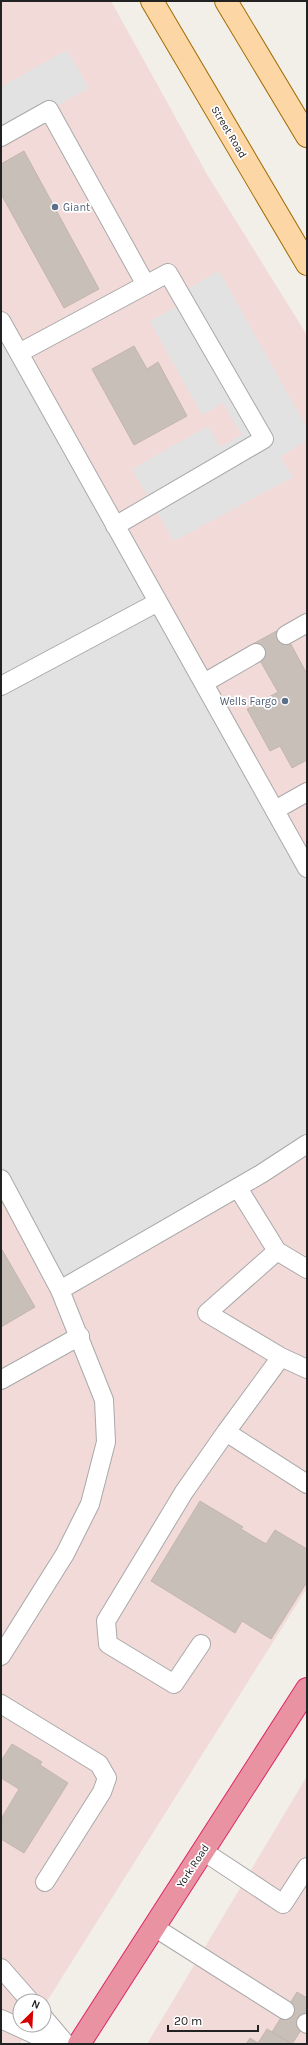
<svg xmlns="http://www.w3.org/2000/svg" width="308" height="2045" viewBox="0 0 308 2045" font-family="Karla,sans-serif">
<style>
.commercial{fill:#f2dad9}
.parking{fill:#e2e2e2}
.building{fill:#c7bfb8;stroke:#c4b6ab}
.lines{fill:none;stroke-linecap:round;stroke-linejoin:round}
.lane-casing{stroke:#a9a9a9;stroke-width:20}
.primary-casing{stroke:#a06b00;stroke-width:24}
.highway-casing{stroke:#dc2a67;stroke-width:24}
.lane{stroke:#fff;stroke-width:18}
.primary{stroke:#fcd6a4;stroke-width:22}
.highway{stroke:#e892a2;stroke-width:22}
.service-dot{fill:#5c6f8a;stroke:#fff;stroke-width:1.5}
.labels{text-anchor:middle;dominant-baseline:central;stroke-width:3.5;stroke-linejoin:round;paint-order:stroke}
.street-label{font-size:11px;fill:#222;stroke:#fff}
.service-label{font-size:11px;fill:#4e5e75;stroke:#fff;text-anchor:start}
</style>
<rect width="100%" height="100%" fill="#f2efe9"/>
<!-- commercial -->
<path class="commercial" d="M 1,1 L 111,1 L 208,176 L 307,335 L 307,1588 L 44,2006 L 44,2001 L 20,2001 L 20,2025 L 32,2025 L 20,2044 L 1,2044 Z
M 307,1776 L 307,2044 L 147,2044 Z"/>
<!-- parking -->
<path class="parking" d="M 67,50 L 89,88 L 1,137 L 1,87 Z
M 219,271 L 307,428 L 307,440 L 280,457 L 293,477 L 174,541 L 132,469 L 208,426 L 220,447 L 242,435 L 223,403 L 202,415 L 150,321 L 184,302 L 179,294 Z
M 1,322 L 307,873 L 307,1141 L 62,1288 L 1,1179 Z"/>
<!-- building -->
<path class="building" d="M 24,151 L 99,289 L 64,308 L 1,194 L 1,164 Z
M 134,346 L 147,369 L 158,362 L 187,416 L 134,445 L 92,369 Z
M 282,628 L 307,674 L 307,760 L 292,768 L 280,746 L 270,751 L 247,709 L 278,692 L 251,645 Z
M 1,1248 L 35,1307 L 1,1327 Z
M 200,1501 L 243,1527 L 241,1529 L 266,1544 L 275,1530 L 307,1549 L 307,1582 L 271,1639 L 242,1621 L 235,1633 L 151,1581 Z
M 12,1744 L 42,1762 L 40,1765 L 68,1783 L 24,1853 L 1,1839 L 1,1819 L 19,1789 L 1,1778 L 1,1761 Z
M 297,1992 L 307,1998 L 307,2021 L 292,2044 L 272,2032 Z
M 267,2029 L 292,2044 L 246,2044 L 250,2038 L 258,2043 Z"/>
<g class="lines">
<!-- lane casing -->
<g class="lane-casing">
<path id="lane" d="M 1,137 L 49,110 L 146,285
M 1,321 L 307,868
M 19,353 L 168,273 L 264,439 L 115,526
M 286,635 L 307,623
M 204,683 L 256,653
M 1,686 L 158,602
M 275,810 L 307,792
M 1,1179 L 60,1290
M 238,1188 L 277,1251 L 207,1313 L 281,1357 L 226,1432 L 307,1484
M 277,1251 L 307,1269
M 281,1357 L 307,1369
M 1,1380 L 80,1336
M 201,1644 L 174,1684 L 108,1644 L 106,1621 L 184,1492 L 226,1432
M 1,1656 L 65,1554 L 90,1504 L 106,1442 L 104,1400 L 60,1290 L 261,1174 L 307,1144
M 1,1704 L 99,1764 L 107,1778 L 102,1792 L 45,1882
M 203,1851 L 283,1904 L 307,1867
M 154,1927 L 285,2010
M 1,1968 L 30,2001
M 44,2018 L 66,2044
M 1,2019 L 55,2044
M 306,2023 L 307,2024"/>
</g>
<!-- primary casing -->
<g class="primary-casing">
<path id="primary" d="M 152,1 L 307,264
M 226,1 L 307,136"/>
</g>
<!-- highway casing -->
<g class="highway-casing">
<path id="highway" d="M 79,2044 L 307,1689"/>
</g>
<!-- lane -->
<use href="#lane" class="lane"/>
<!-- primary -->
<use href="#primary" class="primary"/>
<!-- highway -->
<use href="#highway" class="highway"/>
</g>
<!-- markers -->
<g class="service-dot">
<circle cx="55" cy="207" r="4"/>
<circle cx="285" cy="701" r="4"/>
</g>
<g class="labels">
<!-- street labels -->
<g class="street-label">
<text transform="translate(229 132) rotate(59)">Street Road</text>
<text transform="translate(193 1866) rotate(-57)">York Road</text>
</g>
<!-- service labels -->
<g class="service-label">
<text x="63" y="207">Giant</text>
<text x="277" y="701" text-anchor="end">Wells Fargo</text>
</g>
</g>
<!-- border -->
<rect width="308" height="2045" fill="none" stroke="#222222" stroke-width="4"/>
<!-- north arrow -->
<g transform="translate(32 2013) rotate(24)"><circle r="19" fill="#ffffff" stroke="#a7a7a7"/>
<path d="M0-3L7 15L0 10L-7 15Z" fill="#d40000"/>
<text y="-6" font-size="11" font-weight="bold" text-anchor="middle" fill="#222222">N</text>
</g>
<!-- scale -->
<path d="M168 2025v6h90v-6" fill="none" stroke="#222222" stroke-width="2"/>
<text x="174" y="2025" font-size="12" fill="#222222" stroke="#ffffff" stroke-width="3" paint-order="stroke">20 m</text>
</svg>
